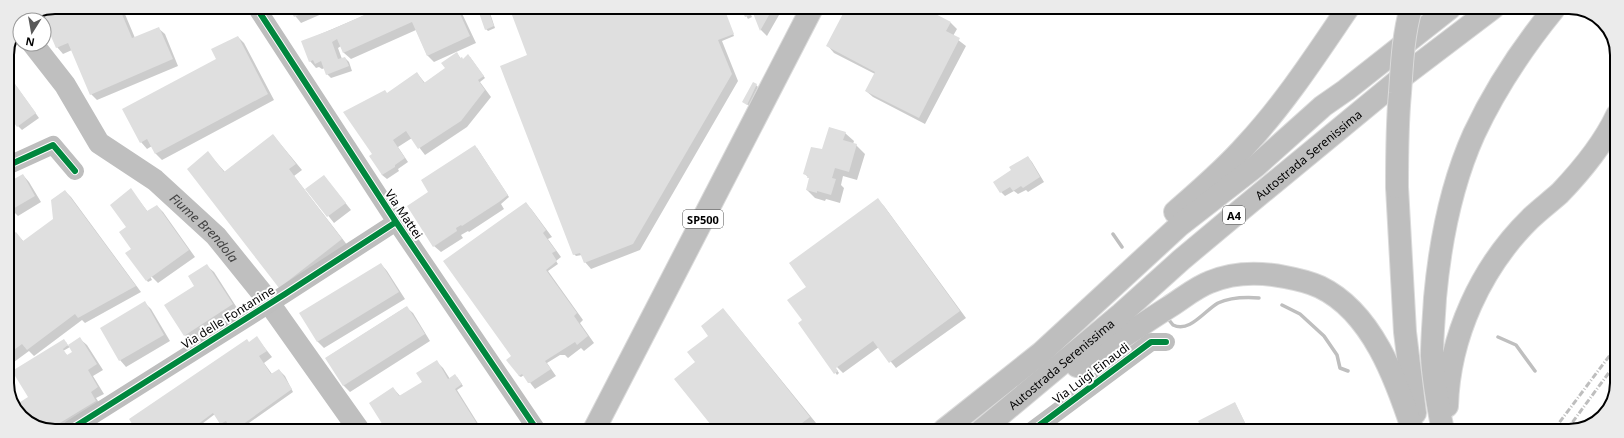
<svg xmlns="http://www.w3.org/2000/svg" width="1624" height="438" viewBox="0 0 1624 438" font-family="'Noto Sans',sans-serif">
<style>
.shadow{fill:#0003;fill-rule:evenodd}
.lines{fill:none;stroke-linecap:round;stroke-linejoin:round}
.stream{stroke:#bfbfbf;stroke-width:3.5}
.river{stroke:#bfbfbf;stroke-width:22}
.building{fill:#dfdfdf;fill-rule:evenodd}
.major-casing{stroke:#dbdbdb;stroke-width:24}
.highway-casing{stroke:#dbdbdb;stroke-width:24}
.minor{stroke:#bebebe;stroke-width:18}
.major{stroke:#bebebe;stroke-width:22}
.highway{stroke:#bebebe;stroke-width:22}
.rail{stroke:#bebebe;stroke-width:3;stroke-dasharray:6 2 1 2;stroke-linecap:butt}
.highway-bridge-casing{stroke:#dbdbdb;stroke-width:24;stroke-linecap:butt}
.highway-bridge{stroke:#bebebe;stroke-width:22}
.cycleway-casing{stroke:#fff;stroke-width:8}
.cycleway{stroke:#00873e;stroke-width:6}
.labels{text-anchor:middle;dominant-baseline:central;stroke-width:4;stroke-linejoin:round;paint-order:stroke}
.shield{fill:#fff;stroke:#4c4c4c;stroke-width:1}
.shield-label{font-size:11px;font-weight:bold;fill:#000}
.street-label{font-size:12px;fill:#000;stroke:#fff}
.water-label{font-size:13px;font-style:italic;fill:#444;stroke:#fff}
.rim{fill:none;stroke:#000;stroke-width:2}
</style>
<rect width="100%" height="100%" fill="#fff"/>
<!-- shadow -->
<path class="shadow" d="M 55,7 L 122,7 L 135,38 L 158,28 L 165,34 L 178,66 L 97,100 L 91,94 L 72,50 L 63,54 L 57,47 L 42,12 Z
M 288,7 L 321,7 L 324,13 L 301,23 Z
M 384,7 L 459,7 L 476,43 L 434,62 L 427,55 L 416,30 L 351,59 L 344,53 L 341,46 L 338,48 L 342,59 L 345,58 L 349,62 L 352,71 L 331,78 L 327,74 L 325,68 L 322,69 L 319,67 L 316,68 L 310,61 L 302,42 Z
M 478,7 L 488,7 L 495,28 L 488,31 L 486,29 Z
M 510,7 L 601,8 L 601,9 L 606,8 L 723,8 L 734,36 L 722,41 L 738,81 L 640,250 L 591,269 L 585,262 L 582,255 L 576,256 L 574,254 L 529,56 Z
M 742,8 L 748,8 L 752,17 L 748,19 Z
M 752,8 L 783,8 L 767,36 L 761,30 Z
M 847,8 L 922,8 L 951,23 L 957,29 L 953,36 L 966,46 L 925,124 L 873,97 L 866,91 L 875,74 L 834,53 L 828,46 Z
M 238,37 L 244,43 L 274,100 L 162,160 L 156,154 L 152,146 L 147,149 L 141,142 Z
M 457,53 L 461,59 L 464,60 L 470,57 L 485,78 L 480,82 L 491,97 L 467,127 L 425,155 L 412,138 L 398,147 L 408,162 L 398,169 L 399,171 L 387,179 L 382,175 L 373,155 L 387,94 L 417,73 L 425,83 L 447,69 Z
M 7,63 L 10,67 L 7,69 Z
M 7,73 L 39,118 L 22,130 L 18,126 Z
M 756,85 L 758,87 L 749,106 L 744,102 Z
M 845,133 L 854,141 L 853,144 L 856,145 L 865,154 L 857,180 L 843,176 L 841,185 L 844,188 L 840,203 L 826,199 L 825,201 L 815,198 L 807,190 L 810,179 L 805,174 L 823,150 Z
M 273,135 L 302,170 L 294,176 L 348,246 L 286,294 L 208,153 L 225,172 Z
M 477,148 L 509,197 L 501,204 L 504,209 L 469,232 L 468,231 L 461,235 L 463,238 L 441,252 L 434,246 L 429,192 Z
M 1028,157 L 1032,162 L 1044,182 L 1028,192 L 1026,190 L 1018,194 L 1014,191 L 1005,196 L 1001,192 Z
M 23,175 L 29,182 L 41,202 L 18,216 L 11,209 Z
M 324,176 L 351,210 L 334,223 L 307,189 Z
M 131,190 L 148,212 L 157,206 L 163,212 L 195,257 L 158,283 L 151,276 L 150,276 L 152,280 L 148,282 L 127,253 L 134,254 L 128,227 Z
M 65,191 L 71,197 L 141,292 L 85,323 L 82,320 L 34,356 L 29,351 L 14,362 L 7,355 L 16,233 L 24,242 L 54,219 Z
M 878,200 L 884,206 L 966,318 L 896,368 L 879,347 L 843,373 L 836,366 L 835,367 L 839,373 L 837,375 L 799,323 L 805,325 L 808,287 Z
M 526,203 L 532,210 L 552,237 L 548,239 L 561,257 L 556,261 L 558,264 L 548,271 L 583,320 L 580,323 L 594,343 L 584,351 L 581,348 L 568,358 L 565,355 L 560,355 L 547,363 L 556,376 L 535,389 L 524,375 L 521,377 L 519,376 L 512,356 Z
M 381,264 L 387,271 L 405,299 L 324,348 L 317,341 Z
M 207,266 L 214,272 L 239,311 L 191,342 L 185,335 Z
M 145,303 L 151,309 L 170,341 L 126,367 L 120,360 Z
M 406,307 L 413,313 L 430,341 L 350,392 L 344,386 L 326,358 Z
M 729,316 L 816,423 L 807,430 L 717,430 L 676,380 L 697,362 L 709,336 Z
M 257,338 L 272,357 L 264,363 L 272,374 L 279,370 L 285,376 L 293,392 L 239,430 L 233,430 L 231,427 L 227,430 L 215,414 L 194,430 L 137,430 Z
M 80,339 L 87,345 L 103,370 L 93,376 L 104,394 L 96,398 L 102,407 L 67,429 L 43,429 L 28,420 L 18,405 L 29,398 L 66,342 L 68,346 ZM 70,347 L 74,352 L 68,356 L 63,351 Z
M 437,362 L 443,368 L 450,379 L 457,377 L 463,386 L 457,390 L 482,430 L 387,430 L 393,388 L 401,397 L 423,382 Z
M 1235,403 L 1249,431 L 1204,431 Z"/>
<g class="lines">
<!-- stream -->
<path class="stream" d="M 1113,234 L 1122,247
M 1282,305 L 1300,314 L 1324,336 L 1337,355 L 1340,368 L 1348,371
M 1169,320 L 1173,325 C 1190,333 1204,311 1218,303 C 1231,297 1245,297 1259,298
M 1498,337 L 1516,345 L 1535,371
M 818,430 L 821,428"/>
<!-- river -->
<path class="river" id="s1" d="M 33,44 L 65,85 L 99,143 L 155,180 L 216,236 L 262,293 L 359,430"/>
</g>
<!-- building -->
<path class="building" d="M 55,7 L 119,7 L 132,38 L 159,27 L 173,59 L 90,95 L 68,43 L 56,48 L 41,13 Z
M 289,7 L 316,7 L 294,17 Z
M 382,7 L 457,7 L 470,36 L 427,56 L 412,22 L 343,53 L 337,39 L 332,42 L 338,59 L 345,57 L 349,66 L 326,75 L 321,61 L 315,64 L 313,60 L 309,62 L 301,41 L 333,29 Z
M 477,7 L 487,7 L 494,26 L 485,30 Z
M 509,7 L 597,8 L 598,9 L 603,8 L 724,8 L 734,34 L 718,40 L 732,74 L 633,244 L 584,263 L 580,253 L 573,255 L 500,66 L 527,55 Z
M 741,8 L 748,8 L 751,15 L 745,17 Z
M 751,8 L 773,8 L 760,31 Z
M 846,8 L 924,8 L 951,22 L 946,31 L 960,38 L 919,118 L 865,91 L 875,72 L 826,46 Z
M 238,36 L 268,94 L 155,154 L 147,139 L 140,143 L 122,109 L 216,59 L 211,49 Z
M 457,52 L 460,58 L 462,57 L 463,59 L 468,54 L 484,76 L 478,80 L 485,90 L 461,121 L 418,149 L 406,131 L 393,140 L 405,158 L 395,165 L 395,167 L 382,175 L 369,156 L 372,154 L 343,112 L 385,90 L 387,93 L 417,72 L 424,83 L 445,68 L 441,63 Z
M 7,73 L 36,113 L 17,127 L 7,113 Z
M 753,82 L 757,84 L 747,105 L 742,102 Z
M 829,127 L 846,132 L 843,140 L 857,144 L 849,172 L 835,168 L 832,178 L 836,179 L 831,195 L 817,191 L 817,193 L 806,190 L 809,178 L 807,178 L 808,176 L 803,174 L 811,147 L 822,149 Z
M 273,134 L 296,164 L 289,169 L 342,239 L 279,288 L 187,169 L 208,151 L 224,172 Z
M 475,145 L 508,195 L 499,202 L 462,226 L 461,225 L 456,228 L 457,231 L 433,247 L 407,206 L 428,192 L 421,180 Z
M 1028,156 L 1040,177 L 1023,188 L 1021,186 L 1013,191 L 1010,187 L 1000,193 L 993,182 L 1011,170 L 1009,167 Z
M 23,174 L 35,196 L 11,210 L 7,204 L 7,183 Z
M 324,175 L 346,203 L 327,217 L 305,189 Z
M 131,188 L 147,211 L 157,205 L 189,250 L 146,281 L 125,253 L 131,249 L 119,232 L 126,227 L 110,205 Z
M 65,190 L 136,286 L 78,318 L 75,314 L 27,350 L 22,344 L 7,355 L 7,238 L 16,232 L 23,241 L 53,219 L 51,200 Z
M 878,198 L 960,311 L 889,363 L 873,341 L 836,368 L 838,371 L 834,374 L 798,323 L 802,320 L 787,300 L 806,287 L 789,263 Z
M 526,202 L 546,230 L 543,233 L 556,251 L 552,253 L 557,261 L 546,270 L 577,313 L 574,316 L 588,336 L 577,345 L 575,342 L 545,361 L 551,369 L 530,383 L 528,383 L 522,374 L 519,376 L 506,360 L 511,356 L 443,261 Z
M 381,263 L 399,292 L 317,342 L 299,313 Z
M 207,264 L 233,304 L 184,336 L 164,305 L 194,286 L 188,276 Z
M 145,301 L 164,335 L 119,361 L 100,328 Z
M 407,306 L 425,334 L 343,386 L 325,358 Z
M 723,308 L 810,417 L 793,430 L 715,430 L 674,379 L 695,362 L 687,352 L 708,336 L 701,326 Z
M 257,336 L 267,351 L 259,356 L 271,374 L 279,369 L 292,389 L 235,430 L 231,430 L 226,421 L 220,424 L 213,413 L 190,430 L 136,430 L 129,419 L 247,339 L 249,342 Z
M 80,337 L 97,364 L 88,370 L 98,387 L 91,392 L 96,401 L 50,429 L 43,429 L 26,419 L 17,404 L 28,397 L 12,371 L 64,339 L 68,345 ZM 68,345 L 72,352 L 67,355 L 63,349 Z
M 437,360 L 448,379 L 455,374 L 462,384 L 455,389 L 481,430 L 386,430 L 369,403 L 393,387 L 399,396 L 422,382 L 416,373 Z
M 1235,402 L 1249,431 L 1203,431 L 1198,421 Z"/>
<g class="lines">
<!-- major casing -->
<g class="major-casing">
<path id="major" d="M 594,430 L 812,8"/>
</g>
<!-- highway casing -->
<g class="highway-casing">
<g id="highway">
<path d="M 1397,187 L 1405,332 L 1415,413"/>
<path d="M 1175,212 C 1199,191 1225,169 1246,145 C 1285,103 1316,55 1348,8"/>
<path d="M 1077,366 C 1108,347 1138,327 1169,307 C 1182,299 1196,287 1210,282 C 1234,272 1260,272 1285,277 C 1296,279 1309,282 1320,287 C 1372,312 1396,379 1413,431"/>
<path d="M 1447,406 C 1449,337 1481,267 1530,219 C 1539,210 1550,202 1560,193 C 1581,171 1604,143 1617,115"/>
<path d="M 944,430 L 1041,353 L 1180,225 L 1256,166 L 1323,106 L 1346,90 L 1450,8"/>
<path id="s2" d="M 982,430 L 1121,314 L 1181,260 L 1242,209 L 1406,74 L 1493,8"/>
<path d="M 1443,431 C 1438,406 1433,381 1432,356 C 1432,337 1434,317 1435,298 C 1440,243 1451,185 1474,134 C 1495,89 1523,47 1554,9"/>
</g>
</g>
<!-- minor -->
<path class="minor" d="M 256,7 L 396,222 L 537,430
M 7,166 L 53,145 L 75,171
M 71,429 L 285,294 L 396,222
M 1033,430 L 1151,342 L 1166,342"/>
<!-- major -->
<use href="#major" class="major"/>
<!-- highway -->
<use href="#highway" class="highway"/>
<!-- rail -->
<path class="rail" d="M 1553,431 L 1616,347
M 1566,431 L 1616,363"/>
<!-- highway-bridge casing -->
<g class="highway-bridge-casing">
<path id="highway-bridge" d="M 1397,187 C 1397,156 1397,124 1400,93 C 1402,64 1403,36 1411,8"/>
</g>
<!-- highway-bridge -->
<use href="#highway-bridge" class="highway-bridge"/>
<!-- cycleway casing -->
<g class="cycleway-casing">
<path id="cycleway" d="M 256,7 L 396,222 L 537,430
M 7,166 L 53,145 L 75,171
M 71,429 L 285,294 L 396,222
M 1033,430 L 1151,342 L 1166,342"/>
</g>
<!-- cycleway -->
<use href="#cycleway" class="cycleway"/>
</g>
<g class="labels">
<!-- shield labels -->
<g class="shield">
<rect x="1223" y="206" width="22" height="18" rx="3"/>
<rect x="683" y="210" width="40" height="18" rx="3"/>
</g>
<g class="shield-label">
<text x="1234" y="215">A4</text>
<text x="703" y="219">SP500</text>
</g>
<!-- street labels -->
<g class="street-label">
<text stroke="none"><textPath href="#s2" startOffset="427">Autostrada Serenissima</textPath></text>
<text transform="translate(404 214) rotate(56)">Via Mattei</text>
<text transform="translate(228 317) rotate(-32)">Via delle Fontanine</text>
<text stroke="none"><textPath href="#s2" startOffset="103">Autostrada Serenissima</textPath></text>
<text transform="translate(1091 373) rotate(-37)">Via Luigi Einaudi</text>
</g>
<!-- water labels -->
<g class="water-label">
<text stroke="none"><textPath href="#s1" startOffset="255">Fiume Brendola</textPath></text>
</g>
</g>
<!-- crop -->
<path d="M0 0H1624V438H0ZM55 14H1569A41 41 0 0 1 1610 55V383A41 41 0 0 1 1569 424H55A41 41 0 0 1 14 383V55A41 41 0 0 1 55 14Z" fill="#ebebeb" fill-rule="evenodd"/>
<path class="rim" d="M55 14H1569A41 41 0 0 1 1610 55V383A41 41 0 0 1 1569 424H55A41 41 0 0 1 14 383V55A41 41 0 0 1 55 14Z"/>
<!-- north arrow -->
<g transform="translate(32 32) rotate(191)"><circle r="19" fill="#ffffff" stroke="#999999"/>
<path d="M0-3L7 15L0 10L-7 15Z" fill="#595959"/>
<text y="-6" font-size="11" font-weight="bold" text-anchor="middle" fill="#000000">N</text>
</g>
</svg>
